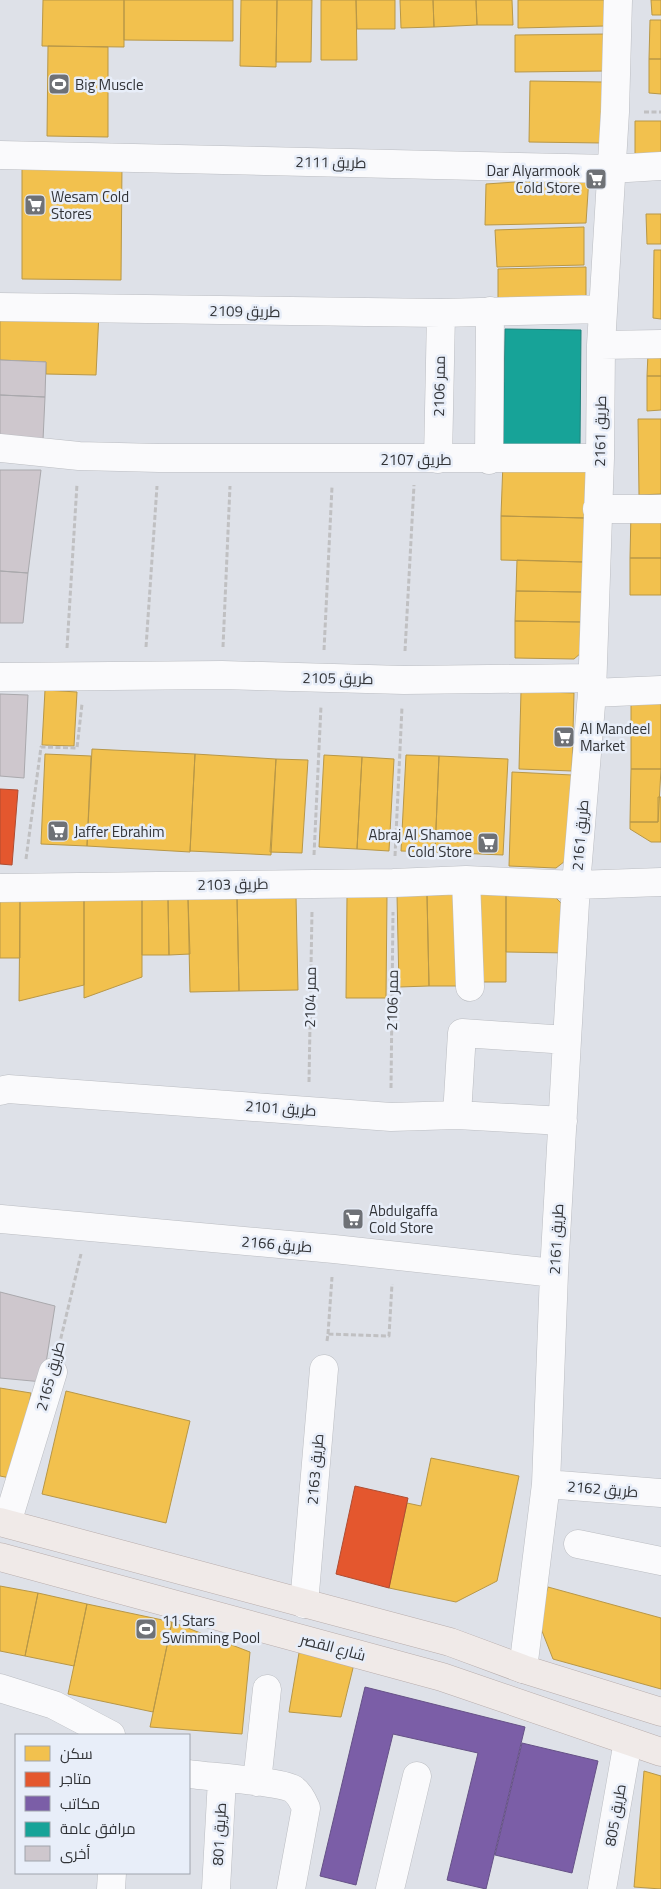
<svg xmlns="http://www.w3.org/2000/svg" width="661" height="1889" viewBox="0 0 661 1889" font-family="'Titillium Web',Cairo,sans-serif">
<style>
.homes{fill:#f2c14e;stroke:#b89747}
.shops{fill:#e4572e;stroke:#af4c31}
.offices{fill:#7b5ea7;stroke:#655186}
.public{fill:#17a398;stroke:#1f827b}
.building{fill:#cec7cd;stroke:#a9a8ac}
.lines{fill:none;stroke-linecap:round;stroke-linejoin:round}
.minor-casing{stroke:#bbbdc2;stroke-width:29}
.major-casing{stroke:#b8adac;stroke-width:29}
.path{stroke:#c0c0c2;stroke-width:3;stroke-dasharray:5 2.5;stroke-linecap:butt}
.minor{stroke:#fafafc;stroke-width:28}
.major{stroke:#f0eae8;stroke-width:28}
.labels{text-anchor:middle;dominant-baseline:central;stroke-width:5;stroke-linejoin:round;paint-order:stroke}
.poi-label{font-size:15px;fill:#323438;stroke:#e8eef9;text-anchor:start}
.street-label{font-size:15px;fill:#323438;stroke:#e8eef9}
</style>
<rect width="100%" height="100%" fill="#dee1e8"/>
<!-- homes -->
<path class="homes" d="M 43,0 L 124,0 L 124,47 L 42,46 Z
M 124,0 L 233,0 L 233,41 L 124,40 Z
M 241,0 L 277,0 L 276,67 L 240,66 Z
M 277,0 L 312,0 L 311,62 L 276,62 Z
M 321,0 L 356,0 L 357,60 L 321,60 Z
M 356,0 L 395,0 L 395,29 L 357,29 Z
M 400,0 L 433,0 L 434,27 L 401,28 Z
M 433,0 L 476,0 L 477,25 L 434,27 Z
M 476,0 L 512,0 L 513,25 L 477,25 Z
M 518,0 L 605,0 L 605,26 L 518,28 Z
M 651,0 L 661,0 L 661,15 L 652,15 Z
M 650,20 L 661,20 L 661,59 L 649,59 Z
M 607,34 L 608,71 L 515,72 L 515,35 Z
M 48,46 L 108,47 L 108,137 L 47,136 Z
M 649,59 L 661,59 L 661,94 L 649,93 Z
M 530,81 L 603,82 L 602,143 L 529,142 Z
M 635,121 L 661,121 L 661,160 L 635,160 Z
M 22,165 L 122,165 L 121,280 L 22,279 Z
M 589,177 L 586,223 L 485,225 L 486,184 Z
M 646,214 L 661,214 L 661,244 L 647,244 Z
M 584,227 L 584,265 L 497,267 L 495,230 Z
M 654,250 L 661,250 L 661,319 L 653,318 Z
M 586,267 L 586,306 L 498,308 L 498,269 Z
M 0,309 L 99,312 L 96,375 L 46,374 L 46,362 L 0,360 Z
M 648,353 L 661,353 L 661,376 L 647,376 Z
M 647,376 L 661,376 L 661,410 L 647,411 Z
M 638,419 L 661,419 L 661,494 L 639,495 Z
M 503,462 L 586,464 L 585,518 L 501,516 Z
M 631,512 L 661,512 L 661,558 L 630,558 Z
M 501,516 L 585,518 L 584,562 L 501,560 Z
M 630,558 L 661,558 L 661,595 L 630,595 Z
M 517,560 L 584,562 L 583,592 L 516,591 Z
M 516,591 L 583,592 L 583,622 L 515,621 Z
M 515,621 L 583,622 L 581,653 L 574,659 L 515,658 Z
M 45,690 L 77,692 L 74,746 L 42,745 Z
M 521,691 L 574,693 L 572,771 L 519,769 Z
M 631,694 L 661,694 L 661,769 L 631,769 Z
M 92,749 L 195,754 L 190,852 L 87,846 Z
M 45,754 L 91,756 L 87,846 L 41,844 Z
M 195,754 L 276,759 L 271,855 L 190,851 Z
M 324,755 L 362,757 L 357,849 L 319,847 Z
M 406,755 L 439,756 L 435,852 L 401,851 Z
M 439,756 L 508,759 L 503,855 L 435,852 Z
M 362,757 L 394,759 L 389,851 L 357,849 Z
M 276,759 L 308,760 L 302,853 L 270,852 Z
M 631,769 L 661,769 L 658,822 L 630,822 Z
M 512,772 L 572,775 L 569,858 L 556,868 L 509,866 Z
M 658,797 L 661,797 L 661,842 L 651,842 L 630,829 L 630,822 L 658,822 Z
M 475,892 L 506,892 L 506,982 L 475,982 Z
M 506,892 L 550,892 L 568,910 L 568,953 L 506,952 Z
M 464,894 L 466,986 L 429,986 L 427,895 Z
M 397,895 L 427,895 L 429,986 L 399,987 Z
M 296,896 L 298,990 L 239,991 L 237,897 Z
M 347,896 L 387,896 L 386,998 L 346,998 Z
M 237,897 L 239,991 L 190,992 L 188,899 Z
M 84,899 L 84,985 L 19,1001 L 20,900 Z
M 84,899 L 142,899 L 142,977 L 84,998 Z
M 142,899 L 168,899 L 169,955 L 142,955 Z
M 168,899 L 188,899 L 190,954 L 169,955 Z
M 0,900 L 20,900 L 20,958 L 0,958 Z
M 0,1388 L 31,1393 L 15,1479 L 0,1476 Z
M 66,1391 L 190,1421 L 166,1523 L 42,1494 Z
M 431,1458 L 519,1476 L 497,1581 L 456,1602 L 389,1588 L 407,1503 L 421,1506 Z
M 0,1586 L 38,1593 L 25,1656 L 0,1651 Z
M 548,1587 L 661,1618 L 661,1689 L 553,1659 L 538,1621 Z
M 38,1593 L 87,1604 L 74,1666 L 25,1656 Z
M 87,1604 L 172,1622 L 153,1712 L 68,1694 Z
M 172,1622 L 250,1652 L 242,1734 L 150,1727 Z
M 300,1647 L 354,1664 L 341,1717 L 289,1712 Z
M 644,1771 L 661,1776 L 661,1889 L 634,1887 Z"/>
<!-- shops -->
<path class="shops" d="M 0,789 L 18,790 L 12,865 L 0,864 Z
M 355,1486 L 408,1498 L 389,1588 L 336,1574 Z"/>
<!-- offices -->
<path class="offices" d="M 365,1687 L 525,1727 L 486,1889 L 447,1880 L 478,1753 L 393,1734 L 356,1885 L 320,1876 Z
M 522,1743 L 598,1761 L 572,1873 L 495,1855 Z"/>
<!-- public -->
<path class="public" d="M 505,329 L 581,330 L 580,447 L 503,446 Z"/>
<!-- building -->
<path class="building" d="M 0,360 L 46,362 L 45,397 L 0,395 Z
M 0,395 L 45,397 L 43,440 L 0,438 Z
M 0,470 L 41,470 L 28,573 L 0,571 Z
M 0,571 L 28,573 L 23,623 L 0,623 Z
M 0,694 L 28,695 L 24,778 L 0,776 Z
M 0,1292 L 55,1306 L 43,1382 L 0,1378 Z"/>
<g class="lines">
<!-- minor casing -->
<g class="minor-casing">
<path id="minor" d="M 0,155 L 611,169 L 661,166
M 0,307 L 441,313 L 603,309
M 601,345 L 661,344
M 0,448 L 79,456 L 159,458 L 600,458
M 438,459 L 441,313
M 489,460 L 490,311
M 597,509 L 661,509
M 0,677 L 222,675 L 404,680 L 592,678
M 592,693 L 661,690
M 466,880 L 470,987
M 0,888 L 393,883 L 466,880 L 576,885 L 661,882
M 0,1091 L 8,1089 L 391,1117 L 457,1115 L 563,1121
M 457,1115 L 462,1033 L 567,1040
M 1,1219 L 334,1249 L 554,1273
M 546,1484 L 661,1493
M 7,1523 L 53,1372
M 578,1544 L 661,1561
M 304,1604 L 324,1369
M 523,1669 L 546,1484 L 554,1273 L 567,1040 L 576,885 L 592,693 L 600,458 L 601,345 L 615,112 L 618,0
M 0,1688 L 54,1705 L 111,1735
M 189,1774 C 209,1777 279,1781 293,1789 C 299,1793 303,1801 306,1808 L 291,1889
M 257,1782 L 267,1689
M 111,1889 L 112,1873
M 216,1889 L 222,1779
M 390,1889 L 417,1776
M 602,1889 L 628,1741"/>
</g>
<!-- major casing -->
<g class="major-casing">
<path id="major" d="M 0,1522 L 450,1642 L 523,1669 L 661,1712
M 0,1557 L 442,1677 L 661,1752"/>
</g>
<!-- path -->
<path class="path" d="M 644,112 L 661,112
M 146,647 L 157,486
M 223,647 L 230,486
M 67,648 L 77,484
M 324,650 L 332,487
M 405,651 L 414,485
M 314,855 L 321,706
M 395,856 L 402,707
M 26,859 L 41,747 L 77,748 L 82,704
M 309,1082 L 312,911
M 391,1088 L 393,912
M 328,1334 L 332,1277
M 327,1341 L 328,1334 L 389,1336 L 392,1284
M 59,1346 L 81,1254"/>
<!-- minor -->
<use href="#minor" class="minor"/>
<!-- major -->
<use href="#major" class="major"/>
</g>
<!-- icons -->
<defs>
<g id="stadium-square" transform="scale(1.125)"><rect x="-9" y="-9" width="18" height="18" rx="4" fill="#6e7176" stroke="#e8eef9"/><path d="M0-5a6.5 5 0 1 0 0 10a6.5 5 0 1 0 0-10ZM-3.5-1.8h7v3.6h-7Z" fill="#fff"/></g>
<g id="supermarket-square" transform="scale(1.125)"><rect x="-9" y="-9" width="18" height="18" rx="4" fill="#6e7176" stroke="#e8eef9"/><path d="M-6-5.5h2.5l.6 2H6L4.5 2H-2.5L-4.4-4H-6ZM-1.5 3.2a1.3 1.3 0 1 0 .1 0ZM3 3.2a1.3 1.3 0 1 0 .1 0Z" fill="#fff"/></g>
</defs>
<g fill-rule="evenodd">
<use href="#stadium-square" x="59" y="84"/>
<use href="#supermarket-square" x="596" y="179"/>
<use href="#supermarket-square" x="35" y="205"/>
<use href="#supermarket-square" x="564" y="737"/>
<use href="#supermarket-square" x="58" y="831"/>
<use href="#supermarket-square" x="488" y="843"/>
<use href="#supermarket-square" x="353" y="1219"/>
<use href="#stadium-square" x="146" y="1629"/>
</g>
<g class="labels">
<!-- poi labels -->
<g class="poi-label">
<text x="75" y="84">Big Muscle</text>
<text x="580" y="170" text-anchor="end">Dar Alyarmook<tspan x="580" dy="17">Cold Store</tspan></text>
<text x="51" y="196">Wesam Cold<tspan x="51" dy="17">Stores</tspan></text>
<text x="580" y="728">Al Mandeel<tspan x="580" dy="17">Market</tspan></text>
<text x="74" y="831">Jaffer Ebrahim</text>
<text x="472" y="834" text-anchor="end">Abraj Al Shamoe<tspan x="472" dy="17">Cold Store</tspan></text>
<text x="369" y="1210">Abdulgaffa<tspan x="369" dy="17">Cold Store</tspan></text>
<text x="162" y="1620">11 Stars<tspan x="162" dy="17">Swimming Pool</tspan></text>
</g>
<!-- street labels -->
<g class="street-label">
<text transform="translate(331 162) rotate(1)">طريق 2111</text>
<text transform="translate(245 311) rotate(1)">طريق 2109</text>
<text transform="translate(439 386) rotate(-89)">ممر 2106</text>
<text transform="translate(600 431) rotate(-89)">طريق 2161</text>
<text x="416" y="459">طريق 2107</text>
<text transform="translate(338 678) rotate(1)">طريق 2105</text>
<text transform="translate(580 835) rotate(-85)">طريق 2161</text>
<text transform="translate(233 884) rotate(-1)">طريق 2103</text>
<text transform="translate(310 997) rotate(-89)">ممر 2104</text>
<text transform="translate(392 1000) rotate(-89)">ممر 2106</text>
<text transform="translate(281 1108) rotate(4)">طريق 2101</text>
<text transform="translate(556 1239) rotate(-87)">طريق 2161</text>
<text transform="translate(277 1244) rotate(5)">طريق 2166</text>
<text transform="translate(50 1376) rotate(-75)">طريق 2165</text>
<text transform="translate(315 1469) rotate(-85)">طريق 2163</text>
<text transform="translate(603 1489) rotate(5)">طريق 2162</text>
<text transform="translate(333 1647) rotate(15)">شارع القصر</text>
<text transform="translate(615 1815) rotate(-80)">طريق 805</text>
<text transform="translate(219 1834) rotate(-87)">طريق 801</text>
</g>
</g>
<!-- legend -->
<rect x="15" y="1734" width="175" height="140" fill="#e8eef9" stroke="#9fa4ac"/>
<rect x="25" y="1746" width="25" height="15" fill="#f2c14e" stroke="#9fa4ac"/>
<text x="60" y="1759" font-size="15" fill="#323438">سكن</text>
<rect x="25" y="1772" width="25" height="15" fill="#e4572e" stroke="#9fa4ac"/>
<text x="60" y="1784" font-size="15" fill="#323438">متاجر</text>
<rect x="25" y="1796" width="25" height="15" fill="#7b5ea7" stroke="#9fa4ac"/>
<text x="60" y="1809" font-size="15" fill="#323438">مكاتب</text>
<rect x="25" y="1822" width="25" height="15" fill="#17a398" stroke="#9fa4ac"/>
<text x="60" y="1834" font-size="15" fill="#323438">مرافق عامة</text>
<rect x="25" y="1846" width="25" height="15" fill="#cec7cd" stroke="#9fa4ac"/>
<text x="60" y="1859" font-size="15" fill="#323438">أخرى</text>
</svg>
